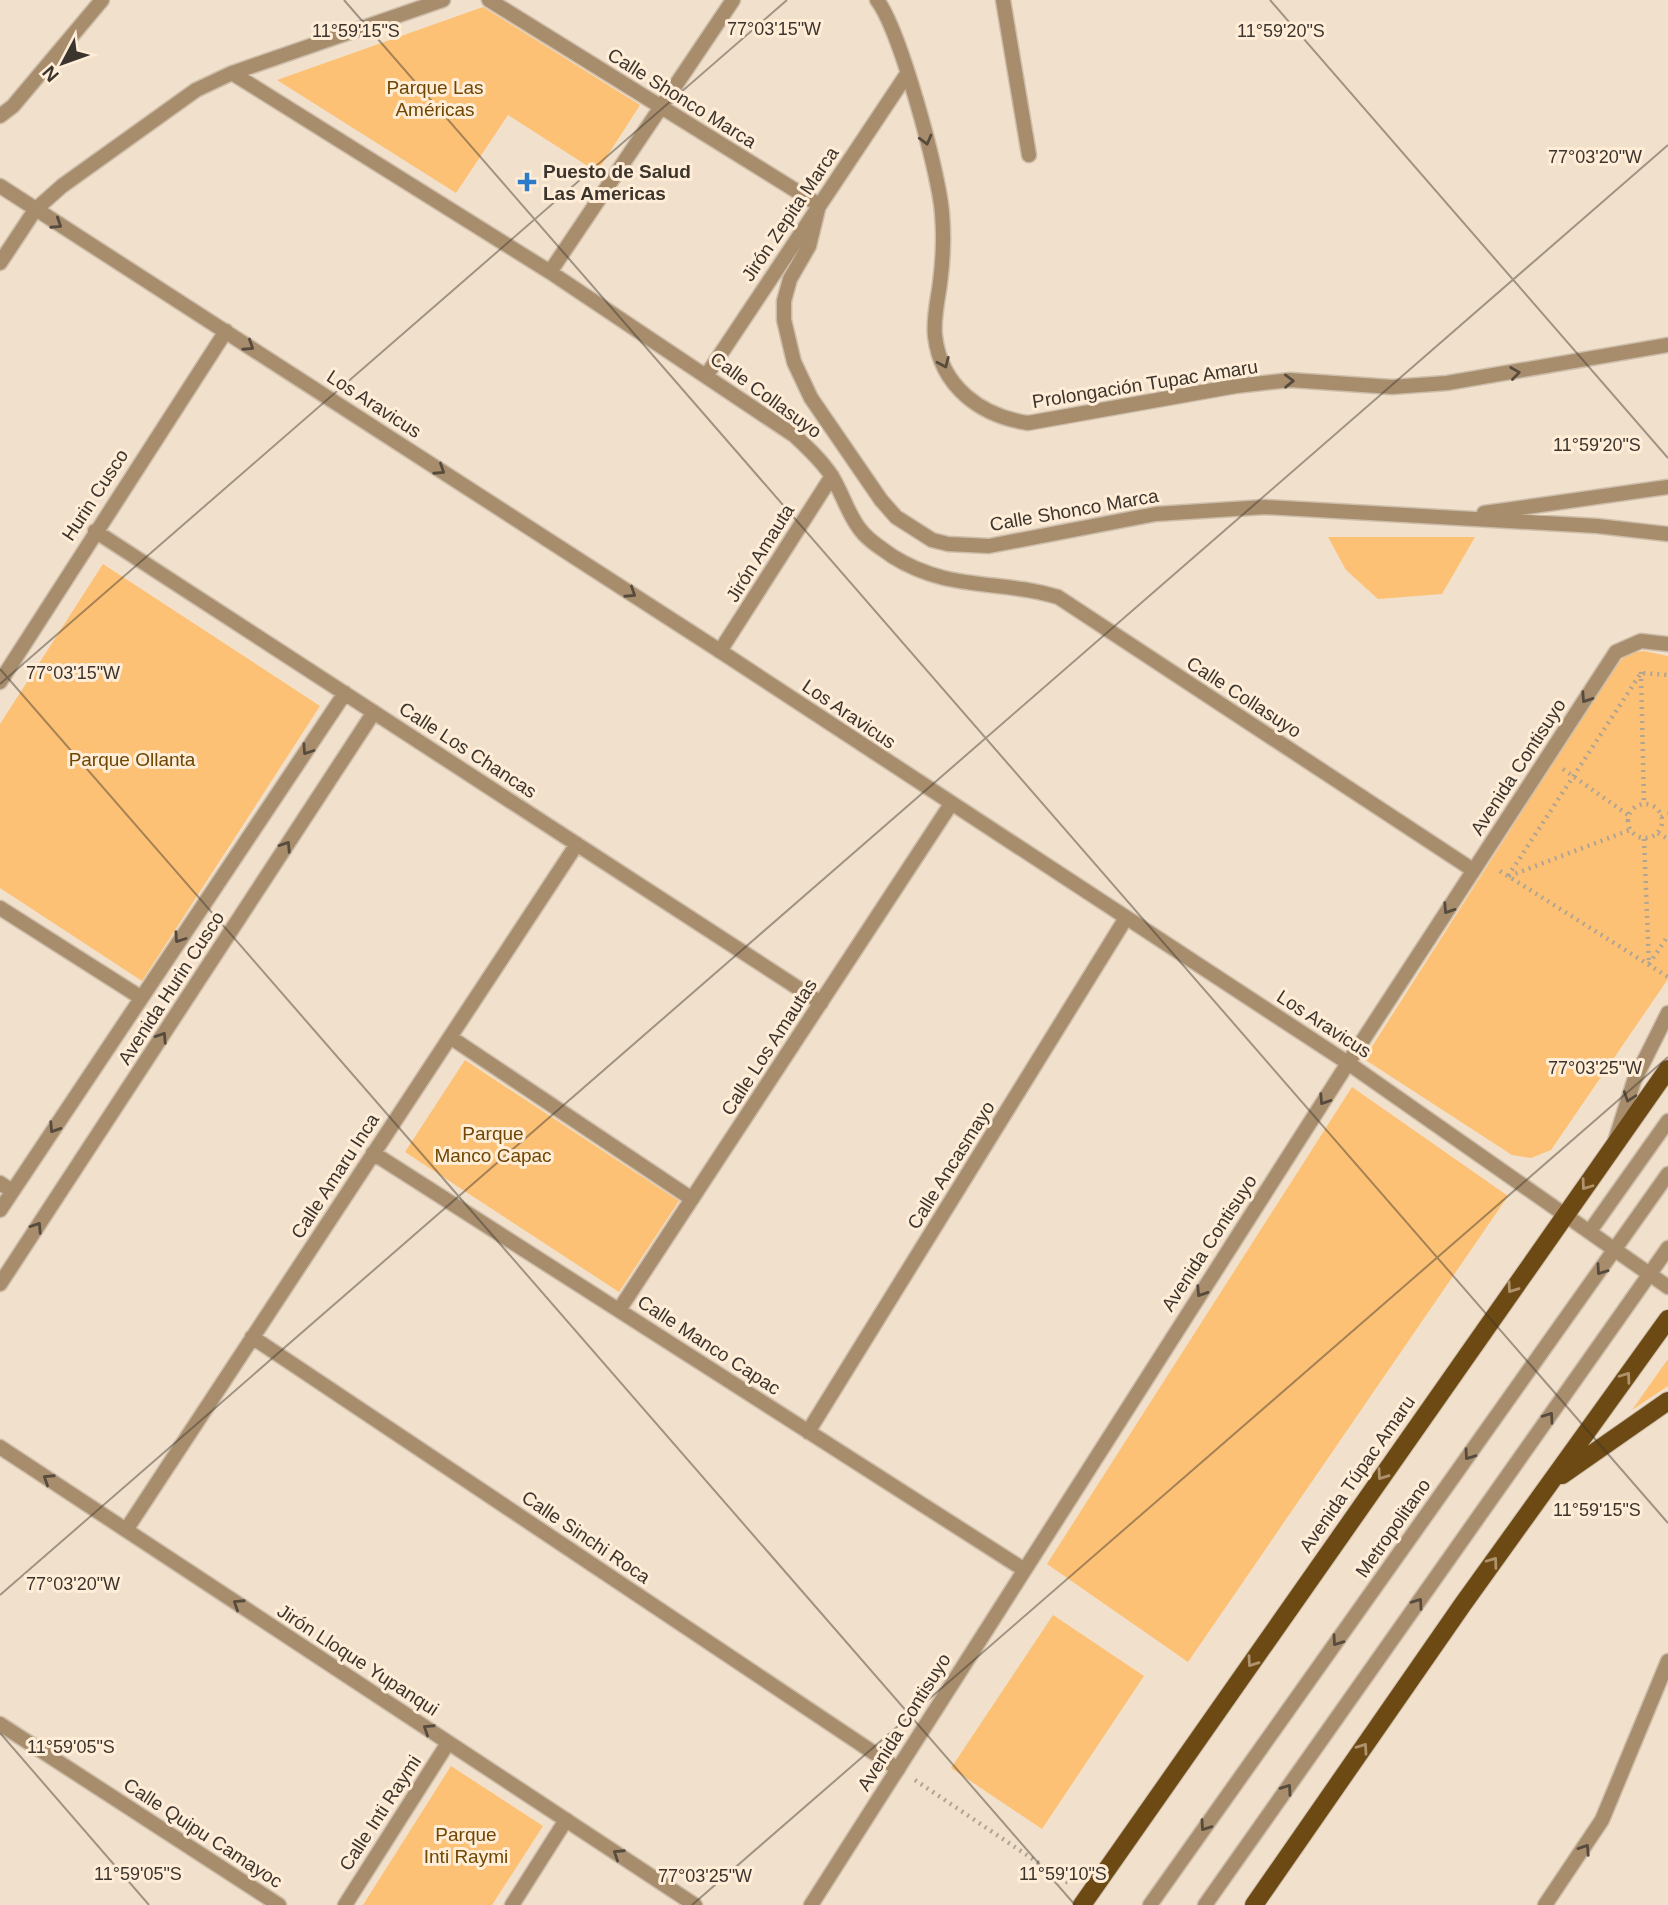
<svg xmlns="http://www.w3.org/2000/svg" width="1668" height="1905" viewBox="0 0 1668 1905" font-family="Arial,sans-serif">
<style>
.green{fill:#fcc175}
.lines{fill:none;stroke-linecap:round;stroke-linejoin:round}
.service-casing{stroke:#cdbeab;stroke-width:17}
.minor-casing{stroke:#cdbeab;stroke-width:17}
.tertiary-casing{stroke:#cdbeab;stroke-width:17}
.primary-casing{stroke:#cdbeab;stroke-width:20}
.path{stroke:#b1a493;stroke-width:4.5;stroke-dasharray:2 5;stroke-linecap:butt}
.service{stroke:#a88d6d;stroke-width:14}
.minor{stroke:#a88d6d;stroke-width:14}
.tertiary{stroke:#a88d6d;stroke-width:14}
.primary{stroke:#6d4913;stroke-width:18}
.oneway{stroke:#574b3d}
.oneway2{stroke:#af936c}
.ticks{fill:none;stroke:#3c352d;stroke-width:2;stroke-opacity:0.45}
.poi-dot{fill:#2c7bca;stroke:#ffedd8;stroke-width:2.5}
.labels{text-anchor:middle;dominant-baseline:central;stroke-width:6;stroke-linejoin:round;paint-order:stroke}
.park-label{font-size:19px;fill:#6f4702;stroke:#ffedd8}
.street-label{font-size:19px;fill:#3c352d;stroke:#ffedd8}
.poi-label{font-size:19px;font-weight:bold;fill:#3c352d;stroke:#ffedd8;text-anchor:start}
.ticks-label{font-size:18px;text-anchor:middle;fill:#3c352d;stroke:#ffedd8;stroke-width:6;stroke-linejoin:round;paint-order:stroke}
</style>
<rect width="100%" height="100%" fill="#f1e0cb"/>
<!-- green -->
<path class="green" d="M 483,7 L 640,105 L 597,172 L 508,115 L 456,193 L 277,80 Z
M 1328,537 L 1475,537 L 1442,594 L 1378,599 L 1346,570 Z
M 103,564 L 320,706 L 142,981 L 0,888 L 0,724 Z
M 1644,651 L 1668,656 L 1668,979 L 1551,1150 L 1531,1158 L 1512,1155 L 1364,1059 L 1613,669 L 1628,653 Z
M 465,1060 L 679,1201 L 619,1292 L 405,1152 Z
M 1352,1087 L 1508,1196 L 1188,1662 L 1047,1564 Z
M 1668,1359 L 1668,1386 L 1632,1410 Z
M 1053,1615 L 1144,1676 L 1042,1829 L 951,1768 Z
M 451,1766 L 543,1826 L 492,1905 L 363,1905 Z"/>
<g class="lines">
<!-- service casing -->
<g class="service-casing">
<path id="service" d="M 1590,1231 L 1668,1121
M 1150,1905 L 1668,1174
M 1205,1905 L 1668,1248"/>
</g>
<!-- minor casing -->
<g class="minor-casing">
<path id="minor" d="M 489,0 L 819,205 L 809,246 L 790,279 L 784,301 L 784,320 L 794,362 L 811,398 L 881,500 L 896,517 L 932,540 L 948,544 L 989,546 L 1156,514 L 1265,507 L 1597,526 L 1668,534
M 877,0 C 900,30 939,173 942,213 C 944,236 943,260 940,283 C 938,299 933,319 935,336 C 941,387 981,416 1028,423 L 1236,386 L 1290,380 L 1392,387 L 1447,383 L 1668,345
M 1003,0 L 1029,155
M 232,73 L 550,272 L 795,436 C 808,448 821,460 831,475 C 842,492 847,512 859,528 C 867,540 881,548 892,556 C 949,592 998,579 1058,597 L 1473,870
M 0,116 L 13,106 L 102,0
M 0,263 L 35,210 L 62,186 L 196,90 L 232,73 L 443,0
M 550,272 L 733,0
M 706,376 L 907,74
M 1484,513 L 1668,487
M 95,531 L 821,1003
M 720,651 L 832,476
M 0,682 L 226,331
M 0,908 L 140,997
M 450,1037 L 692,1199
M 373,1153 L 1023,1569
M 0,1183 L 12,1191
M 0,1210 L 345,693
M 0,1284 L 374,712
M 619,1310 L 951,804
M 252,1337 L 898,1769
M 808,1432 L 1126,918
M 126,1530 L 577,844
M 0,1724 L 279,1905
M 345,1905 L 448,1743
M 512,1905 L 566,1820"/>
</g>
<!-- tertiary casing -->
<g class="tertiary-casing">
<path id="tertiary" d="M 0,186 L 720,651 L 1348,1063 L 1668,1287
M 1615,1141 L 1634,1081 L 1668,1013
M 0,1447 L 695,1905
M 811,1905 L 1348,1063 L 1616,652 L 1641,641 L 1668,644
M 1545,1905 L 1602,1820 L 1668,1661"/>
</g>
<!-- primary casing -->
<g class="primary-casing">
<path id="primary" d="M 1562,1475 L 1668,1401
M 1082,1905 L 1668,1069
M 1254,1905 L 1463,1604 L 1668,1319"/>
</g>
<!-- path -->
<path class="path" d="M 1641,672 L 1644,804
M 1563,769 L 1628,815
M1628 821a17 17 0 1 1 34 0a17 17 0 1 1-34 0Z
M 1661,817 L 1668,814
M 1658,833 L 1668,839
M 1644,839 L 1649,965
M 1500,871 L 1668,977
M 1508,876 L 1641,673 L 1668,675
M 1509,876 L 1630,830
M 1649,964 L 1668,936
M 915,1780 L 1070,1884"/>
<!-- service -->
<use href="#service" class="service"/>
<!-- minor -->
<use href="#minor" class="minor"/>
<!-- tertiary -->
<use href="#tertiary" class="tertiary"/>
<!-- primary -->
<use href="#primary" class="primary"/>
</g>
<!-- one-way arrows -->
<defs><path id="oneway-chevron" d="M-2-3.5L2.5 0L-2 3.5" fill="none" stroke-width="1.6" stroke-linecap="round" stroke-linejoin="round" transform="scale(1.75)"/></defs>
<g class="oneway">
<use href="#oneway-chevron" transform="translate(926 140) rotate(75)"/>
<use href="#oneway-chevron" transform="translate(57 224) rotate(33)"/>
<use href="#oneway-chevron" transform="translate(249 346) rotate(33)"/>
<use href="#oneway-chevron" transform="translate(944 363) rotate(67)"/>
<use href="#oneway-chevron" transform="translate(1515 373) rotate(-8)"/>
<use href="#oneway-chevron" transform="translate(1289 381) rotate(-1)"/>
<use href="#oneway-chevron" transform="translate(440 470) rotate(33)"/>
<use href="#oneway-chevron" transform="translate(631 593) rotate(33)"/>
<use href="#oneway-chevron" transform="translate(1586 698) rotate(123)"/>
<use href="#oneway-chevron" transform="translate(307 750) rotate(124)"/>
<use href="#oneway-chevron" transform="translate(286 846) rotate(-57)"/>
<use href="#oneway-chevron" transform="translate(1448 909) rotate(123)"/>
<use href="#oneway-chevron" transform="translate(179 938) rotate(124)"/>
<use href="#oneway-chevron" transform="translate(162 1037) rotate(-57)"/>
<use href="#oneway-chevron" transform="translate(1629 1097) rotate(109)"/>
<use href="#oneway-chevron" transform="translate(1324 1100) rotate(123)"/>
<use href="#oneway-chevron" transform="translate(54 1128) rotate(123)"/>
<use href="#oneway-chevron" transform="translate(37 1227) rotate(-57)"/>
<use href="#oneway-chevron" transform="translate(1601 1270) rotate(125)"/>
<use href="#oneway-chevron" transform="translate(1201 1292) rotate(123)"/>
<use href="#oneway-chevron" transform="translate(1549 1417) rotate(-55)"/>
<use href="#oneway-chevron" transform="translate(1469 1455) rotate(125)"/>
<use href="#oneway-chevron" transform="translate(48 1479) rotate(-147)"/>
<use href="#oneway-chevron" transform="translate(1418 1603) rotate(-55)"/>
<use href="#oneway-chevron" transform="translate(238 1604) rotate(-147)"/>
<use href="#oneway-chevron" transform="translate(1337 1641) rotate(125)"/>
<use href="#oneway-chevron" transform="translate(428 1729) rotate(-147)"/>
<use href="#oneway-chevron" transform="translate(1287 1789) rotate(-55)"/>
<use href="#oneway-chevron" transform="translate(1205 1826) rotate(125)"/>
<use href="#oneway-chevron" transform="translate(1585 1849) rotate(-57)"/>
<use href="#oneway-chevron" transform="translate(618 1854) rotate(-147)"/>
</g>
<g class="oneway2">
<use href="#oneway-chevron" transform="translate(1586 1185) rotate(126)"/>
<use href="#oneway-chevron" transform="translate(1512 1288) rotate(125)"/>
<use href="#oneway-chevron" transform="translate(1626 1377) rotate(-54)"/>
<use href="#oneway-chevron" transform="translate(1382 1475) rotate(125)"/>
<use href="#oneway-chevron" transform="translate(1493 1562) rotate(-54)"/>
<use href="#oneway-chevron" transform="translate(1252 1662) rotate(125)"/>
<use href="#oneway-chevron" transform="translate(1363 1748) rotate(-55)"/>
</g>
<!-- ticks -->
<path class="ticks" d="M 344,0 L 1668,1523M 1270,0 L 1668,458M 0,669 L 1075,1905M 0,684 L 787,0M 0,1595 L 1668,145M 0,1733 L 149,1905M 692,1905 L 1668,1057"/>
<!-- markers -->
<path class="poi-dot" d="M523.5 171.5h7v7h7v7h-7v7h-7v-7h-7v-7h7z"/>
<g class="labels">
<!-- park labels -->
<g class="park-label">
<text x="435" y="87">Parque Las<tspan x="435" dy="22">Américas</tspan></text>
<text x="132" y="759">Parque Ollanta</text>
<text x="493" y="1133">Parque<tspan x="493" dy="22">Manco Capac</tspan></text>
<text x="466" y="1834">Parque<tspan x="466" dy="22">Inti Raymi</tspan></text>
</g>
<!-- street labels -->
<g class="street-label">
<text transform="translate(682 98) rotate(32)">Calle Shonco Marca</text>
<text transform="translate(790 214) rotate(-56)">Jirón Zepita Marca</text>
<text transform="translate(1145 384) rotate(-9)">Prolongación Tupac Amaru</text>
<text transform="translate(766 395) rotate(36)">Calle Collasuyo</text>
<text transform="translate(374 404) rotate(33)">Los Aravicus</text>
<text transform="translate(95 495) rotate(-57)">Hurin Cusco</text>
<text transform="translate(1074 510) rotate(-10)">Calle Shonco Marca</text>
<text transform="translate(760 553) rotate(-58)">Jirón Amauta</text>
<text transform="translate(1244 697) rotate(33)">Calle Collasuyo</text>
<text transform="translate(849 714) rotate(34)">Los Aravicus</text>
<text transform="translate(468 750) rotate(33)">Calle Los Chancas</text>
<text transform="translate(1518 767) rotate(-57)">Avenida Contisuyo</text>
<text transform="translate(171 988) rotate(-57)">Avenida Hurin Cusco</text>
<text transform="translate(1324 1024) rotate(33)">Los Aravicus</text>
<text transform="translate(769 1047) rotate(-57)">Calle Los Amautas</text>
<text transform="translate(951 1165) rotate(-58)">Calle Ancasmayo</text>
<text transform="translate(335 1176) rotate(-57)">Calle Amaru Inca</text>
<text transform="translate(1209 1243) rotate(-57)">Avenida Contisuyo</text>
<text transform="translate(709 1345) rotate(33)">Calle Manco Capac</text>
<text transform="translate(1357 1474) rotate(-55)">Avenida Túpac Amaru</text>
<text transform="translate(1393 1528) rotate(-55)">Metropolitano</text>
<text transform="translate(586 1537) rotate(34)">Calle Sinchi Roca</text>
<text transform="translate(358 1660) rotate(33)">Jirón Lloque Yupanqui</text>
<text transform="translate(904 1722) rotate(-58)">Avenida Contisuyo</text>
<text transform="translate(380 1813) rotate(-57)">Calle Inti Raymi</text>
<text transform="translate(203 1833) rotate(33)">Calle Quipu Camayoc</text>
</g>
<!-- poi labels -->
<g class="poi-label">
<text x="543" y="171">Puesto de Salud<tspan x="543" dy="22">Las Americas</tspan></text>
</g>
</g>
<g class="ticks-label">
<text x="774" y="35">77°03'15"W</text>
<text x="1281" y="37">11°59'20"S</text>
<text x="356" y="37">11°59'15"S</text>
<text x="1595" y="163">77°03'20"W</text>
<text x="1597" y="451">11°59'20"S</text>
<text x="73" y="679">77°03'15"W</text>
<text x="1595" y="1074">77°03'25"W</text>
<text x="1597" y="1516">11°59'15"S</text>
<text x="73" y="1590">77°03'20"W</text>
<text x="71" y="1753">11°59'05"S</text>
<text x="138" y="1880">11°59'05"S</text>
<text x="1063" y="1880">11°59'10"S</text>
<text x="705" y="1882">77°03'25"W</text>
</g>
<!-- north arrow -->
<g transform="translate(63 63) rotate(229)" stroke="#ffedd8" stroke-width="5" paint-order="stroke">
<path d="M0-5L12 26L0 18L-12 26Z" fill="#3c352d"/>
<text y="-10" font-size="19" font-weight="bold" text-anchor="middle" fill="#3c352d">N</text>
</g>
</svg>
